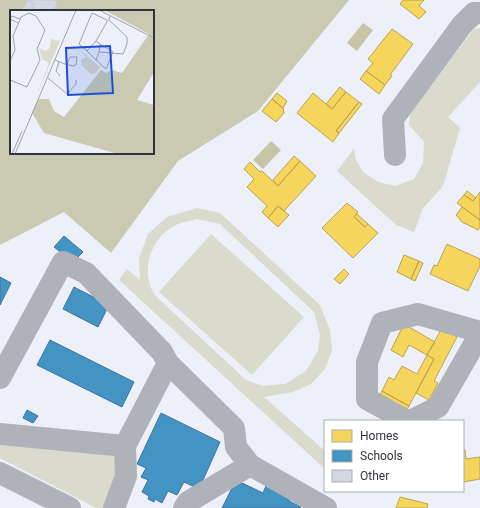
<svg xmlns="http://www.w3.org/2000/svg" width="480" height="508" viewBox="0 0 480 508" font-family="Roboto,sans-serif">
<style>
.green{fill:#dadacd;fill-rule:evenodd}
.forest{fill:#cacab3;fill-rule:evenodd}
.water{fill:#c7c5a6}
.homes{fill:#f6d55c;stroke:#bba452}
.schools{fill:#4393c3;stroke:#3e769a}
.building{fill:#d3d7e2;stroke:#c7cad1}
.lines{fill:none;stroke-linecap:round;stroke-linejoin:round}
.minor{stroke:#b0b2b9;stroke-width:22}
.inset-road{fill:none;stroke:#a2a4ad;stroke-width:1}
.view{fill:#1d4ed8;fill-opacity:0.15;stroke:#1d4ed8;stroke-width:2}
.inset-edge{fill:none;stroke:#31333a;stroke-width:2}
</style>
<rect width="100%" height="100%" fill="#edf0f9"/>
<!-- green -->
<path class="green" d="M 480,28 L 480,82 L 448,117 L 460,128 L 443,186 L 423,208 L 414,232 L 396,225 L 337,171 L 354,149 L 356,160 L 363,172 L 378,182 L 395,186 L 414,179 L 423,163 L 424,142 L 409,125 L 410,113 L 474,29 Z
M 197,208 L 220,213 L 320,305 L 330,330 L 332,350 L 325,369 L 311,384 L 293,392 L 264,397 L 325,451 L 325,469 L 119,280 L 127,269 L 140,280 L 139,259 L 148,234 L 167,217 ZM 197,219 L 220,224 L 314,312 L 320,335 L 318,351 L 306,371 L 285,384 L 262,386 L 246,380 L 160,300 C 156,296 151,290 150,285 C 143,262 154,235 176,225 C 182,222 190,221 197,219 Z
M 211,234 L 304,317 L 252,375 L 159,292 Z
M 0,437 L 121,457 L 108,508 L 96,508 L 0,458 Z"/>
<!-- forest -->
<path class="forest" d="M 0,0 L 349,0 L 258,111 L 178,161 L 111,253 L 64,212 L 0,245 ZM 11,11 L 153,11 L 153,153 L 11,153 Z"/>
<!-- water -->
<path class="water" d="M 363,23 L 373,30 L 357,51 L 347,43 Z
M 271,141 L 281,150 L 263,169 L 253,160 Z"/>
<!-- homes -->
<path class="homes" d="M 403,0 L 424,0 L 419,6 L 426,12 L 419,19 L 400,4 Z
M 392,29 L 413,44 L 390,75 L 392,76 L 385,85 L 366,71 L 373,63 L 368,59 Z
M 366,71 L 385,85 L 379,94 L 360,79 Z
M 340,87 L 346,92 L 332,109 L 326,104 Z
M 346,92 L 359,102 L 336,131 L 339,133 L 333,142 L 297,113 L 313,93 L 332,109 Z
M 277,93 L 287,101 L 283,108 L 272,99 Z
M 272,99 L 283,108 L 284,113 L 276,122 L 262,111 Z
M 359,102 L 362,104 L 339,133 L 336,131 Z
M 294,156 L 300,161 L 278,186 L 273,180 Z
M 300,161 L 316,176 L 284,211 L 278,206 L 268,218 L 262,212 L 267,206 L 247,187 L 254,179 L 244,169 L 250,162 L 260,172 L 262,171 L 278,186 Z
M 467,191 L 476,198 L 473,201 L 464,195 Z
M 480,192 L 480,220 L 457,203 L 464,195 L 473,201 Z
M 347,203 L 358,212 L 354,217 L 365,227 L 368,224 L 378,233 L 353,258 L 322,228 Z
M 278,206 L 289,215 L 278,227 L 268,218 Z
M 462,207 L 480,220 L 480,227 L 478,230 L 462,222 L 456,215 Z
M 357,214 L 368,224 L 365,227 L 354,217 Z
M 447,244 L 480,259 L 480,266 L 468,291 L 430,274 L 434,265 L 437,266 Z
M 404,255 L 419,261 L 411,279 L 397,272 Z
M 419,261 L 423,263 L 415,281 L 411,279 Z
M 344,269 L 349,274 L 340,284 L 334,279 Z
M 404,324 L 435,342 L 427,355 L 409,345 L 403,357 L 391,350 Z
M 442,328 L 457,337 L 434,381 L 438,383 L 429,400 L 416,393 L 434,359 L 427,355 Z
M 427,355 L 434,359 L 409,406 L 382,391 L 389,377 L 394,380 L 402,366 L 417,374 Z
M 382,391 L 409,406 L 405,413 L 378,398 Z
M 463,450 L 465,450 L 466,459 L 480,457 L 480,479 L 463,482 Z
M 400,497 L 428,504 L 427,508 L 396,508 Z"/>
<!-- schools -->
<path class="schools" d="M 64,236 L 83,252 L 73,262 L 54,247 Z
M 0,277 L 11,283 L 0,305 Z
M 74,287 L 109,305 L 98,327 L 63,309 Z
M 50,340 L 134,382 L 122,407 L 37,365 Z
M 27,410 L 38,416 L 33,423 L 23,418 Z
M 161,413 L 220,442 L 199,489 L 184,482 L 177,495 L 168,491 L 162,503 L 155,499 L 154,502 L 148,499 L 149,496 L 142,492 L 148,480 L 141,477 L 146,468 L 137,464 Z
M 236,480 L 263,493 L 268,481 L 291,497 L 289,501 L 301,507 L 300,508 L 222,508 Z"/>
<!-- building -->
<path class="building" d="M 28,0 L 35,4 L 31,11 L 21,11 Z
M 28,0 L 54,0 L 58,2 L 53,11 L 31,11 L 35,4 Z"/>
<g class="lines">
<!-- minor -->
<path class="minor" d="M 395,155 L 393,119 L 462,25 L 474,13 L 480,13
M 0,378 L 63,262 L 86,273 L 162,352 L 168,363
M 407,421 L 367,399 L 367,362 L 382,323 L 418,314 L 480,332
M 410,421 L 438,407 L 480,334
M 0,434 L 125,446
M 250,465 L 326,508
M 0,473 L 70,508
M 114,508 L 126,476 L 125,446 L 168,363 L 234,428 L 236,447 L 250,465 L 188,502 L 184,508"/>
</g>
<!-- overview -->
<g transform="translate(10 10)">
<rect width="144" height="144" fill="#edf0f9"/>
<path d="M 41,29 L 50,31 L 25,89 L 39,53 L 32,49 L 29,38 L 35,41 L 40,38 ZM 69,39 L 90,57 L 86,63 L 81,64 L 72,56 L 71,50 L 76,47 Z" fill="#dadacd"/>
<path d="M 94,0 L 144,0 L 144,62 L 127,90 L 144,95 L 144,144 L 108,144 L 34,123 L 22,103 L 29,89 L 39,89 L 44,101 L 54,107 L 91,60 L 96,63 L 102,60 L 112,63 L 139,24 Z" fill="#cacab3"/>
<path class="inset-road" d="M 89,0 L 144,28M 8,13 L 0,9 L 2,6 L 10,9M 86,31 L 98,10M 77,41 L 69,34 L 82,3 L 97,10M 89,42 L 90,34 L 86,31 L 77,41 L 86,50 L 89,42 L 113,44 L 117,34 L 117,27 L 99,10 L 100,6M 45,50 L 55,54 L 63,56 L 66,55 L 67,47 L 60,47 L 57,54M 86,50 L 96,59 L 103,42 L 90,34M 0,51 L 5,40 L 3,26 L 11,7 L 19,3 L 26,6 L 35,20 L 27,39 L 30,50 L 17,77 L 0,70M 49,52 L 46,61 L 50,66M 38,68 L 57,84 L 66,74 L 66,70M 2,144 L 12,121M 5,144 L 66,0"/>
<path class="view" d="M 100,36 L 103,83 L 58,85 L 56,38 Z"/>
<rect width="144" height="144" class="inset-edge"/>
</g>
<!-- legend -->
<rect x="324" y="420" width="140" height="72" fill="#ffffff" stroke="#adadb0"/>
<rect x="332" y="430" width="20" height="12" fill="#f6d55c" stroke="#adadb0"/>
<text x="360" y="440" font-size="12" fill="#31333a">Homes</text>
<rect x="332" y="450" width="20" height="12" fill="#4393c3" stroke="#adadb0"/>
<text x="360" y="460" font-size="12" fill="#31333a">Schools</text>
<rect x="332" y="470" width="20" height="12" fill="#d3d7e2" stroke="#adadb0"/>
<text x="360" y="480" font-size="12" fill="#31333a">Other</text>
</svg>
